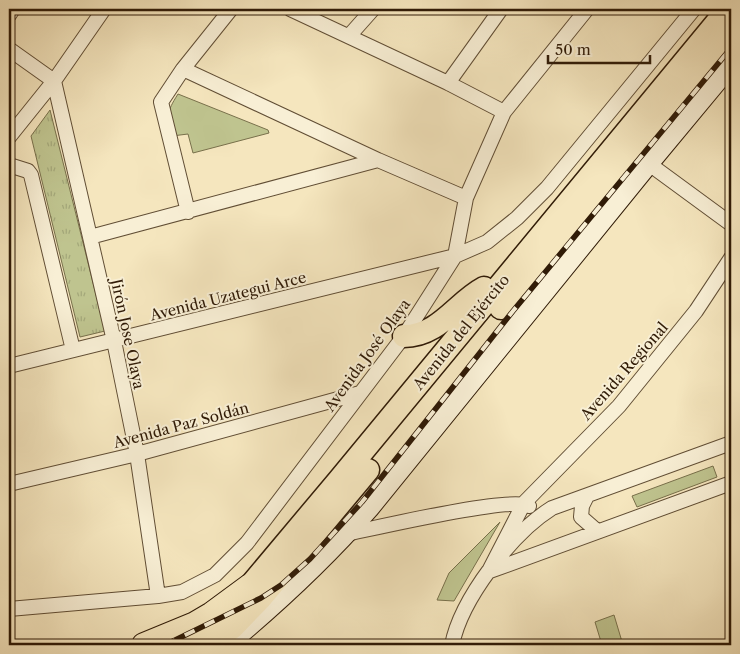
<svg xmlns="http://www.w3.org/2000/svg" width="740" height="654" viewBox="0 0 740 654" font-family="'Libre Caslon Text',serif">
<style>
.grass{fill:#bfc48f;stroke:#78704b}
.park{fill:url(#park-tufts);stroke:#78704b}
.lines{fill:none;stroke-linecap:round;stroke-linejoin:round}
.minor-casing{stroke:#614e35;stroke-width:16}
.secondary-casing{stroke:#301b07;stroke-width:22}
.primary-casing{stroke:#301b07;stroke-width:25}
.trunk-casing{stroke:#301b07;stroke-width:26}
.minor{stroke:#f8efd5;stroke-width:14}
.secondary{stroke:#f8efd5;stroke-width:20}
.primary{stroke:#f5e6be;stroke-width:22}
.trunk{stroke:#f5e6be;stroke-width:24}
.rail-casing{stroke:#301b07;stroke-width:5.5}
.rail{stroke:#f8efd5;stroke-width:4;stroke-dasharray:11;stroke-linecap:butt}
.labels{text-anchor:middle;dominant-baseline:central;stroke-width:4;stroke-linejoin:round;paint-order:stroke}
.street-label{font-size:15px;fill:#301b07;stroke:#f8efd5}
</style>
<defs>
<pattern id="park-tufts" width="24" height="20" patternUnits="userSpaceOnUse" patternTransform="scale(1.25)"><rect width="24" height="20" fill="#bfc48f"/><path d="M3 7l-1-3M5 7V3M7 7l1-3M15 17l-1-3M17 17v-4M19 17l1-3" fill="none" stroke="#a4a87a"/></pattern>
</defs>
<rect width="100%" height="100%" fill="#f5e6be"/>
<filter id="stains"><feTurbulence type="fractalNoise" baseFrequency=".004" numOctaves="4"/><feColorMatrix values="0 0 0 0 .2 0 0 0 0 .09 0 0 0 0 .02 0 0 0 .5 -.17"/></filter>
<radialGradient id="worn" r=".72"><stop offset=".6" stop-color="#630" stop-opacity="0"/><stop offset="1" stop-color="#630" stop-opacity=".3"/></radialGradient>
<!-- grass -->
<path class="grass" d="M 178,94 L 268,130 L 269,133 L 193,153 L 188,134 L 172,136 C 167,115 166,113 178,94 Z
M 713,466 L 717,477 L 637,507 L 632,496 Z
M 500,522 L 454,601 L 437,600 L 449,573 Z
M 614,615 L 623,645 L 602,645 L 595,622 Z"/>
<!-- park -->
<path class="park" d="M 50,110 L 105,331 L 80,337 L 31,136 Z"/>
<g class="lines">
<!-- minor casing -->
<g class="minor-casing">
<path id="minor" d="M 290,9 L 448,83 L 504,112
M 9,15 L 13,9
M 349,36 L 373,9
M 9,49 L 54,81 L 114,341 L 137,454 L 158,596
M 183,69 L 378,160 L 466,198
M 448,83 L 501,9
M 9,137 L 54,81 L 104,9
M 641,158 L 731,224
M 9,165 L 28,171 L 31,175 L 73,350
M 188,212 L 161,102 L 183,69 L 231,9
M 90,237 L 378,160
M 9,366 L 455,256 L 466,198 L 504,112 L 587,9
M 9,484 L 137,454 L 360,393
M 587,496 L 582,506 L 581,517 L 597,531
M 346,534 C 375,528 511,496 529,506
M 489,571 L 524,503 L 619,406 L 696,311 L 731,258
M 490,571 L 731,483
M 9,609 L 158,596 L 182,592 L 215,575 L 247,543 L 404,336 L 455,256 L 487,242 L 517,218 L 547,188 L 694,9
M 452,645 C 461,599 512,533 552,508 L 731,443"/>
</g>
<!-- secondary casing -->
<g class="secondary-casing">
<path id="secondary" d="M 230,642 C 279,601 327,556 369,508 L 648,164 L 731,64"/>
</g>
<!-- primary casing -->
<g class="primary-casing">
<path id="primary" d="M 501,308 L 731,35
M 404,336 C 439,336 456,303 484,288
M 183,645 L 222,615 L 250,586 L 339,480 L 728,9
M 210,645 L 233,627 L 261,598 L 368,470"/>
</g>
<!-- trunk casing -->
<g class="trunk-casing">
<path id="trunk" d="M 144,645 L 195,624 L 212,614 L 250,586"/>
</g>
<!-- minor -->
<use href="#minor" class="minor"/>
<!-- secondary -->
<use href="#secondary" class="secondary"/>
<!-- primary -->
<use href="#primary" class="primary"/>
<!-- trunk -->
<use href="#trunk" class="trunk"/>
<!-- rail casing -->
<g class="rail-casing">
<path id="rail" d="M 165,645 L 261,598 L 281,585 L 310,559 L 362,502 L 513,311 L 731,48"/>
</g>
<!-- rail -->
<use href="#rail" class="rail"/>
</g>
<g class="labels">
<!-- street labels -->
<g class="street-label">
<text transform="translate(228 296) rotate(-14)">Avenida Uzategui Arce</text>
<text transform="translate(461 332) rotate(-51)">Avenida del Ejército</text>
<text transform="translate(128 334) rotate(78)">Jirón Jose Olaya</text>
<text transform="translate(367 355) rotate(-54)">Avenida José Olaya</text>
<text transform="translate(624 371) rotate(-49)">Avenida Regional</text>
<text transform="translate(181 425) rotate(-15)">Avenida Paz Soldán</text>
</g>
</g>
<!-- margin -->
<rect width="740" height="654" fill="none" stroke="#f5e6be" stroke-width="30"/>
<rect x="10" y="10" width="720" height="634" fill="none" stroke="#301b07" stroke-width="2.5"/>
<rect x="15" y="15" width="710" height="624" fill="none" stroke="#301b07"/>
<!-- scale -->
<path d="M548 55v8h102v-8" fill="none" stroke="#301b07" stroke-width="2.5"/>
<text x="555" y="55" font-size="15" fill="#301b07" stroke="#f8efd5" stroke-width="4" paint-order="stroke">50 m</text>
<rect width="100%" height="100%" filter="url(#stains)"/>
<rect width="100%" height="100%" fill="url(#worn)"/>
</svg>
